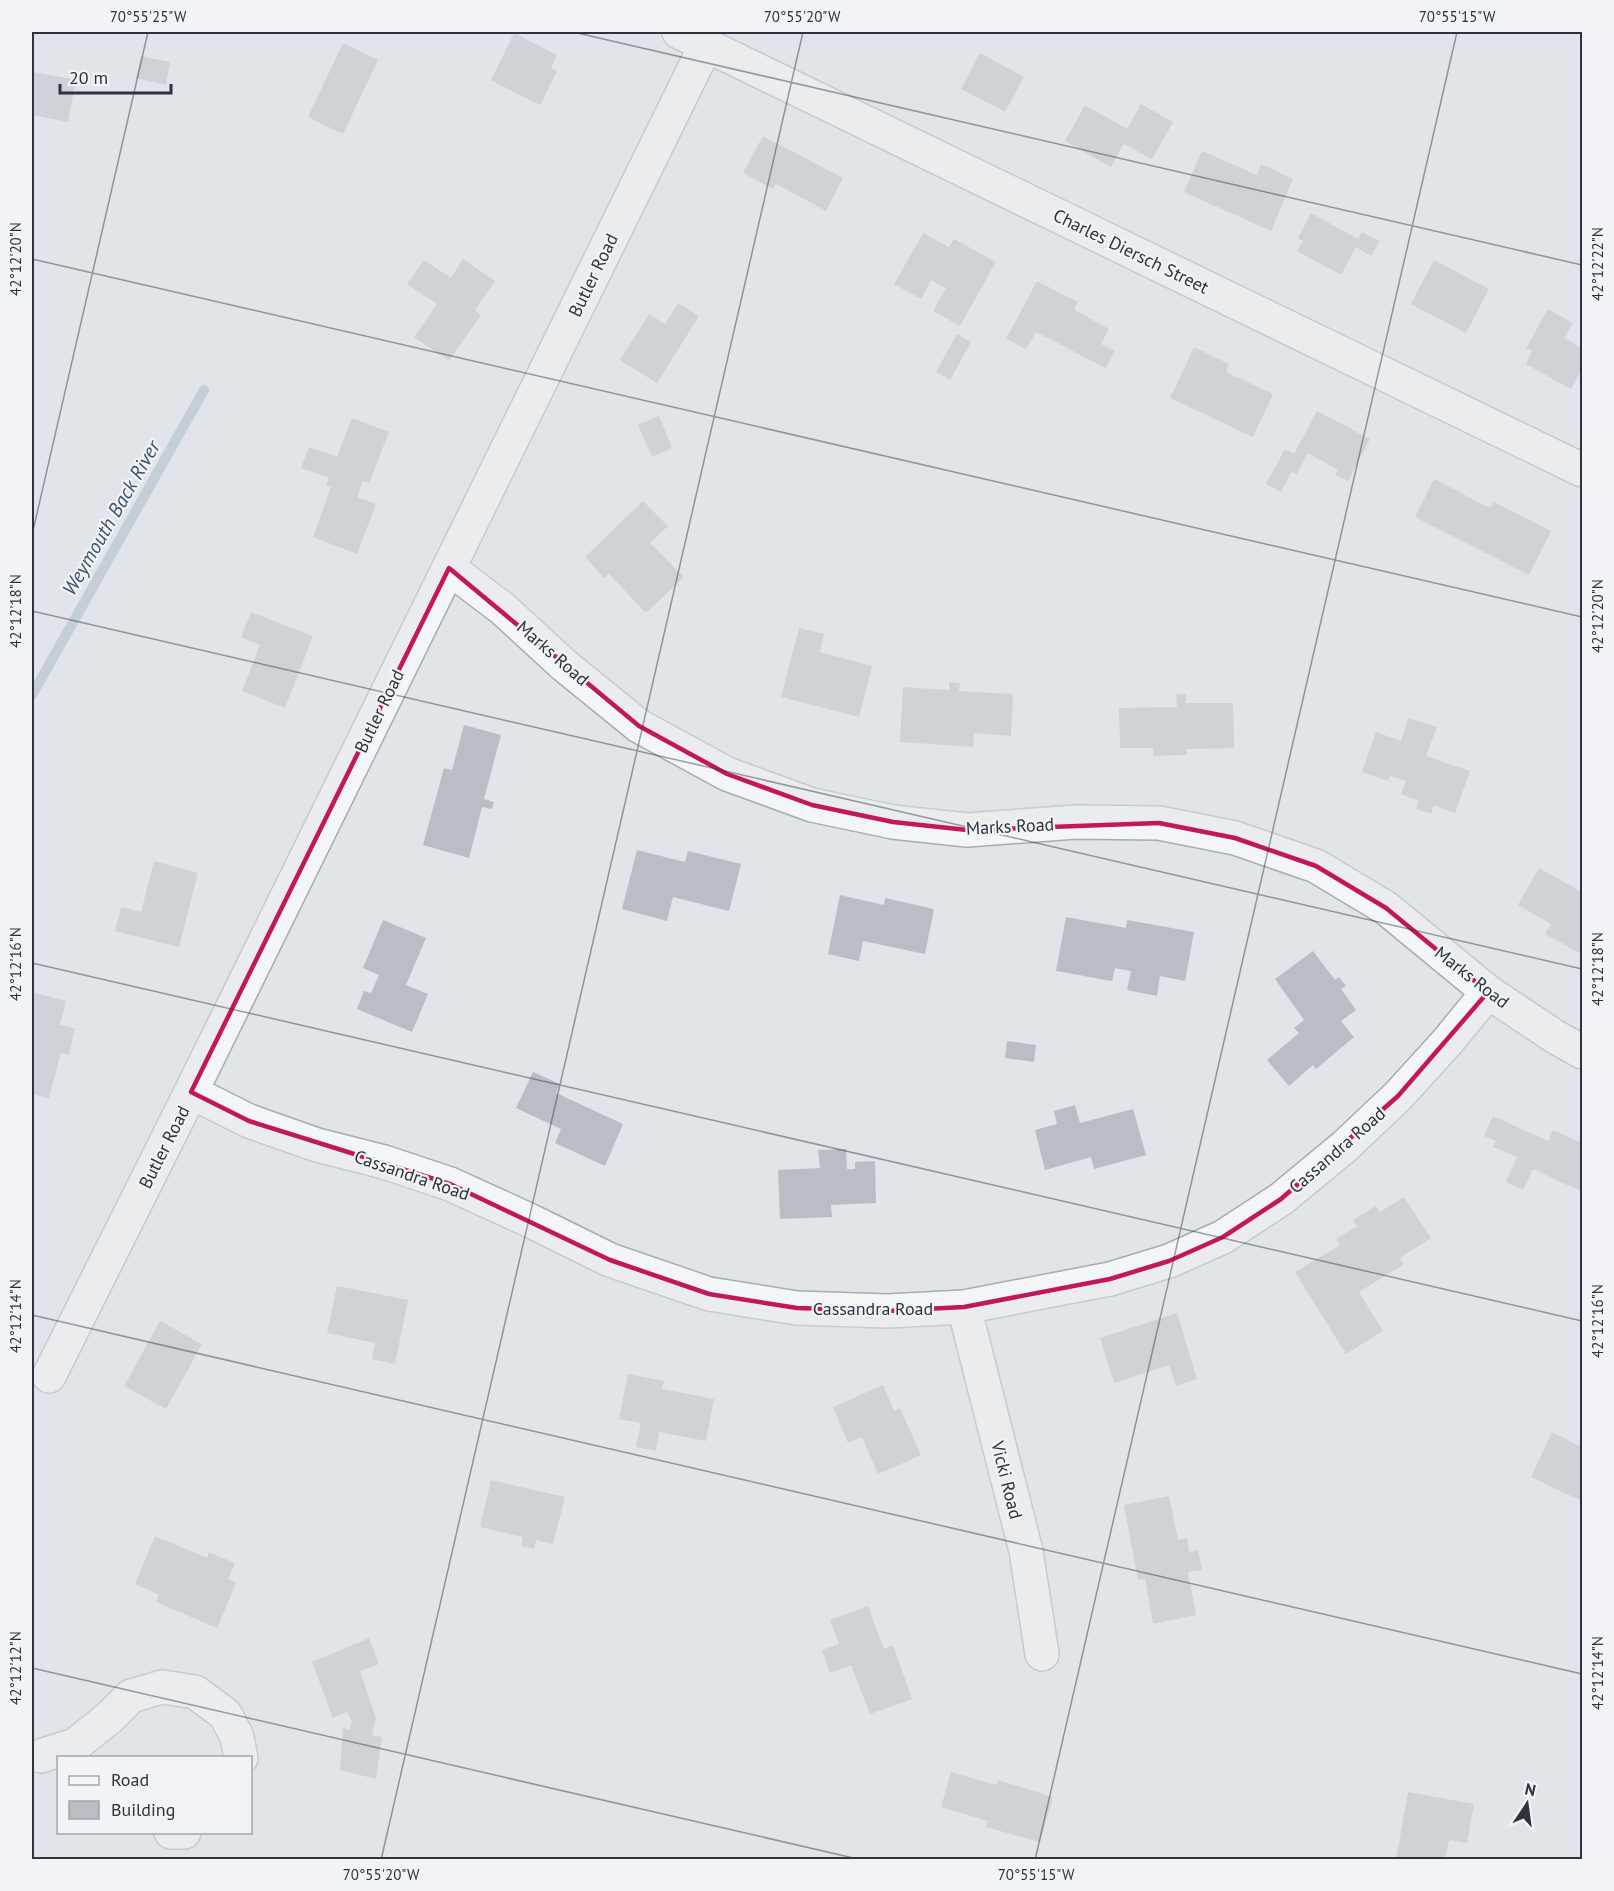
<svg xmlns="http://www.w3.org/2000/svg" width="1614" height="1891" viewBox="0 0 1614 1891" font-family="'PT Sans',sans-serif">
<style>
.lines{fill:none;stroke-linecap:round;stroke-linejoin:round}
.stream{stroke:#a1b3c4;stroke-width:10}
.building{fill:#b9bec4}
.street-casing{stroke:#a7abb2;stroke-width:36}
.street{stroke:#f4f5f7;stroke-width:33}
.marked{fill:none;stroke:#c2185b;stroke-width:4.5;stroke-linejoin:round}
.ticks{fill:none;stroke:#2c333e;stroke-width:1.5;stroke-opacity:0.45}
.labels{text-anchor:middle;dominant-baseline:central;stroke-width:4.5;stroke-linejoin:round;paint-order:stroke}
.street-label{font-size:18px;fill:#2c333e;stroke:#f1f3f6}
.water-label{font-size:20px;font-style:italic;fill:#3a536d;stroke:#f1f3f6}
.neatline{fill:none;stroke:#2c333e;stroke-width:2}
.ticks-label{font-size:15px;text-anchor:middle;fill:#2c333e}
</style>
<rect width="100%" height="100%" fill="#e1e4e8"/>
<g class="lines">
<!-- stream -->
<path class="stream" d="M 32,695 L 204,390"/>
</g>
<!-- building -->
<path class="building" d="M 514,33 L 557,55 L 551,68 L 557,71 L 540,105 L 491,80 Z
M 343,43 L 378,60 L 343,134 L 308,117 Z
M 980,53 L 1024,77 L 1005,112 L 961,89 Z
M 141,56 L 170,62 L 166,85 L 136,78 Z
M 34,72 L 76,80 L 68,122 L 32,115 L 32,87 Z
M 1141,104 L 1173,122 L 1152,159 L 1124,144 L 1111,167 L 1065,141 L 1085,105 L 1127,129 Z
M 763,136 L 843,178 L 826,211 L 776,184 L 773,189 L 743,173 Z
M 1202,151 L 1257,175 L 1261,164 L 1293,179 L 1271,231 L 1184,192 Z
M 1311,213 L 1358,239 L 1362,232 L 1380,241 L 1371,256 L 1356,247 L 1341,275 L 1297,251 L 1303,241 L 1298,238 Z
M 923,233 L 949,247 L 954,239 L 996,262 L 960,326 L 933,311 L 946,288 L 931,280 L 921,299 L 894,284 Z
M 463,259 L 495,281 L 475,310 L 481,315 L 449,361 L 414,337 L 437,304 L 407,284 L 424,260 L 451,278 Z
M 1434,260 L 1489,289 L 1466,333 L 1411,304 Z
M 1037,281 L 1078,302 L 1074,310 L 1109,329 L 1101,344 L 1115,351 L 1106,368 L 1036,332 L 1026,349 L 1006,339 Z
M 678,303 L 699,316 L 657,383 L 620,360 L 649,314 L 665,324 Z
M 1548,309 L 1573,323 L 1564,338 L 1582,348 L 1582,375 L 1579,374 L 1571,389 L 1526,364 L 1532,351 L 1526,348 Z
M 957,334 L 971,342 L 950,380 L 936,372 Z
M 1194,347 L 1229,364 L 1226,372 L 1273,394 L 1253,437 L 1170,398 Z
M 1317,411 L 1370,439 L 1348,481 L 1335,475 L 1338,470 L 1308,453 L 1297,474 L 1292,472 L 1281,492 L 1266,484 L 1285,449 L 1294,454 Z
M 659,416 L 672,448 L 652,457 L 638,425 Z
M 352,418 L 389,432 L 369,483 L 363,481 L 357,497 L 376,504 L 357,554 L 313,537 L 331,487 L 326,486 L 329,478 L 301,468 L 309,447 L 337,457 Z
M 1434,479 L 1490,508 L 1494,502 L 1551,531 L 1529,575 L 1415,517 Z
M 643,501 L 668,526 L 650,543 L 684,577 L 646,613 L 609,574 L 604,578 L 585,557 Z
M 251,612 L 313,636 L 285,708 L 242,691 L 260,645 L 241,637 Z
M 799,628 L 824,634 L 820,652 L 872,666 L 859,717 L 781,697 Z
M 949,682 L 960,683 L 959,691 L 1013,694 L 1011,736 L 974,733 L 973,747 L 900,742 L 903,687 L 949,690 Z
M 1176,694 L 1186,694 L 1186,703 L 1233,703 L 1234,748 L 1187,749 L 1187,755 L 1153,756 L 1153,748 L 1120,748 L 1119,708 L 1177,707 Z
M 1408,718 L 1437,727 L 1426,756 L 1470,771 L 1455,813 L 1434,805 L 1431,814 L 1416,809 L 1419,801 L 1401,794 L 1406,781 L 1390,776 L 1388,781 L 1362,772 L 1376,732 L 1401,741 Z
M 464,725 L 501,735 L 484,799 L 494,802 L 492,809 L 482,807 L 469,858 L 423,845 L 444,768 L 452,770 Z
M 637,850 L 685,862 L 688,851 L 741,864 L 729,911 L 673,897 L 667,921 L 622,909 Z
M 154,861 L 198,873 L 179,947 L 115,931 L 121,907 L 141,912 Z
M 1539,868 L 1582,892 L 1582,954 L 1545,934 L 1551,924 L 1518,905 Z
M 840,895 L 884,905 L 885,898 L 934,909 L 925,954 L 863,941 L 859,961 L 828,954 Z
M 1066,917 L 1126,928 L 1127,920 L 1194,932 L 1185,981 L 1160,976 L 1157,996 L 1127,990 L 1131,971 L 1115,968 L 1112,981 L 1056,971 Z
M 383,920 L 426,938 L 406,985 L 428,994 L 412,1032 L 357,1009 L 364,991 L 371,993 L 379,975 L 363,968 Z
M 1313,951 L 1335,980 L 1339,977 L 1346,986 L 1341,989 L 1356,1010 L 1341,1021 L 1354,1037 L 1316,1069 L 1313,1065 L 1289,1086 L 1267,1060 L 1299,1033 L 1294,1028 L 1304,1020 L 1275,979 Z
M 32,992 L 66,1001 L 60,1025 L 75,1028 L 69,1055 L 61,1053 L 49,1098 L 32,1094 Z
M 1007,1041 L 1036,1045 L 1034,1062 L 1005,1058 Z
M 533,1072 L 560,1084 L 556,1093 L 623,1124 L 605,1166 L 555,1143 L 561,1129 L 516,1108 Z
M 1075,1105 L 1080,1123 L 1133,1109 L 1146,1155 L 1094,1169 L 1091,1157 L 1045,1170 L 1035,1130 L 1057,1124 L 1054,1111 Z
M 1493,1116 L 1548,1141 L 1553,1130 L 1582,1143 L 1582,1192 L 1533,1169 L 1523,1190 L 1506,1182 L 1517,1157 L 1493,1147 L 1496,1141 L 1484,1136 Z
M 846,1149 L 847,1169 L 855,1169 L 855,1162 L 875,1161 L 876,1203 L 831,1205 L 832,1217 L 780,1219 L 778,1170 L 820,1168 L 818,1150 Z
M 1404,1197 L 1431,1238 L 1400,1258 L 1404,1264 L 1359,1292 L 1383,1331 L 1346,1354 L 1295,1272 L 1340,1245 L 1336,1239 L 1357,1226 L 1353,1220 L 1376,1206 L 1380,1212 Z
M 337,1286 L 408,1300 L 395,1364 L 372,1359 L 375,1343 L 327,1333 Z
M 1177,1313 L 1197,1379 L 1176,1386 L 1169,1365 L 1114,1383 L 1100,1338 Z
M 160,1321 L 202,1344 L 166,1409 L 124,1386 Z
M 628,1374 L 664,1381 L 662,1389 L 714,1399 L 706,1441 L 659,1432 L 656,1451 L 636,1447 L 641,1423 L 619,1419 Z
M 883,1385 L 894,1411 L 900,1408 L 921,1455 L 878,1474 L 862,1437 L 848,1443 L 833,1407 Z
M 1552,1432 L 1582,1447 L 1582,1501 L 1531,1477 Z
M 491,1480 L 565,1497 L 553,1544 L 536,1540 L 534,1549 L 521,1546 L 523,1537 L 480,1527 Z
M 1169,1496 L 1178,1540 L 1187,1538 L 1189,1552 L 1198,1550 L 1202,1570 L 1188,1572 L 1196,1615 L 1153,1624 L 1145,1579 L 1138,1580 L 1124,1505 Z
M 155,1536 L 207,1558 L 209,1552 L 235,1563 L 228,1579 L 236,1583 L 217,1628 L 156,1602 L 159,1595 L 135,1584 Z
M 868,1606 L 884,1649 L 893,1645 L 912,1699 L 870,1714 L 851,1665 L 830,1673 L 822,1650 L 839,1644 L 830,1620 Z
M 369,1638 L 379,1664 L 360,1671 L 376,1718 L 372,1735 L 382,1737 L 376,1779 L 340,1770 L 343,1728 L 349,1730 L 352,1722 L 347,1712 L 333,1718 L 312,1662 Z
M 951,1772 L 996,1785 L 998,1780 L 1053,1797 L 1040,1842 L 986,1827 L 988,1821 L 941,1807 Z
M 1408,1792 L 1474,1804 L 1467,1843 L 1449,1840 L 1445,1860 L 1396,1860 Z"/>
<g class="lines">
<!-- street casing -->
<g class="street-casing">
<path id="street" d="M 679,32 L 1582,470
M 449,568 L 503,609 L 564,665 L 639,726 L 727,774 L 812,805 L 893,822 L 967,830 L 1076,822 L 1159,823 L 1235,838 L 1316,866 L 1386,908 L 1488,992 L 1554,1036 L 1582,1052
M 191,1092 L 249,1121 L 317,1145 L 384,1162 L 450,1184 L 531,1221 L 610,1260 L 709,1294 L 797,1308 L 887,1311 L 964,1307 L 1110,1279 L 1169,1261 L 1223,1237 L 1281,1199 L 1344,1147 L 1398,1096 L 1448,1041 L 1488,992
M 964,1307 L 1026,1551 L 1042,1654
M 49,1376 L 191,1092 L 706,45
M 41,1756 L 75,1745 L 109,1718 L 131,1696 L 162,1687 L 195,1692 L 225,1714 L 237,1737 L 241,1758
M 171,1832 L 184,1832"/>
</g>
<!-- street -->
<use href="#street" class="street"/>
</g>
<!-- marked area -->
<path d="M0 0H1614V1891H0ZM 449,568 L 639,726 L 727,774 L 812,805 L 893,822 L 967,830 L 1159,823 L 1235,838 L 1316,866 L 1386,908 L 1488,992 L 1398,1096 L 1281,1199 L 1223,1237 L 1169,1261 L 1110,1279 L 964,1307 L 887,1311 L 797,1308 L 709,1294 L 610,1260 L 450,1184 L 249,1121 L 191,1092 Z" fill="#e1e4e8" fill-opacity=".55" fill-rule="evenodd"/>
<path class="marked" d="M 449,568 L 639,726 L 727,774 L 812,805 L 893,822 L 967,830 L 1159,823 L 1235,838 L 1316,866 L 1386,908 L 1488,992 L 1398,1096 L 1281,1199 L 1223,1237 L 1169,1261 L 1110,1279 L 964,1307 L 887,1311 L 797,1308 L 709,1294 L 610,1260 L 450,1184 L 249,1121 L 191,1092 Z"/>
<!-- ticks -->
<path class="ticks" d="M 573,32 L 1582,265M 32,259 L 1582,617M 32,535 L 148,32M 32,611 L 1582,969M 32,963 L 1582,1321M 32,1315 L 1582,1674M 32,1668 L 862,1860M 381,1860 L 803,32M 1035,1860 L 1457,32"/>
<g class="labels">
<!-- street labels -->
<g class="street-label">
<text transform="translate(1131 251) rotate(26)">Charles Diersch Street</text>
<text transform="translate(593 275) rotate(-64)">Butler Road</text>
<text transform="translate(553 653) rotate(41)">Marks Road</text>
<text transform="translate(379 711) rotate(-64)">Butler Road</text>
<text transform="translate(1010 826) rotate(-3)">Marks Road</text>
<text transform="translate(1472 977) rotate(38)">Marks Road</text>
<text transform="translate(164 1147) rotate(-63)">Butler Road</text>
<text transform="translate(1337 1150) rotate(-41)">Cassandra Road</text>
<text transform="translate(412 1175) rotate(19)">Cassandra Road</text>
<text x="873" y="1308">Cassandra Road</text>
<text transform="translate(1007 1480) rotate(76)">Vicki Road</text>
</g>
<!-- water labels -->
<g class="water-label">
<text transform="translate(111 518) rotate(-60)">Weymouth Back River</text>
</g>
</g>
<!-- border -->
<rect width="1614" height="1891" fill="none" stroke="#f1f3f6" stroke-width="66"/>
<!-- legend -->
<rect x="57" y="1756" width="195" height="78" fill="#f1f3f6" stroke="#a2a6ac" stroke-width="1.5"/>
<rect x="69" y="1776" width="30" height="9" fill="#f4f5f7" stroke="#a2a6ac" stroke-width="1.5"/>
<text x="111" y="1786" font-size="18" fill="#2c333e">Road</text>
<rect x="69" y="1801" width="30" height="18" fill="#b9bec4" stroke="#a2a6ac" stroke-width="1.5"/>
<text x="111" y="1816" font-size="18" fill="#2c333e">Building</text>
<!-- north arrow -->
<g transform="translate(1527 1804) rotate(13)" stroke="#f1f3f6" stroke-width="4.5" paint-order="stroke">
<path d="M0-4.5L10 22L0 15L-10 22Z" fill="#2c333e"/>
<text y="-9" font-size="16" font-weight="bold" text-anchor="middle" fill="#2c333e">N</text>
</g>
<!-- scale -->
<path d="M60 84v9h111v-9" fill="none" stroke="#2c333e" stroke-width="3"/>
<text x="69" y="84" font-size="18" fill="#2c333e" stroke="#f1f3f6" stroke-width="4.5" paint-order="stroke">20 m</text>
<rect x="33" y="33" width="1548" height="1825" class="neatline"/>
<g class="ticks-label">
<text x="148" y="22">70°55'25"W</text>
<text x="802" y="22">70°55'20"W</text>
<text x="1457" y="22">70°55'15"W</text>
<text transform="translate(16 259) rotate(-90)" y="5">42°12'20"N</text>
<text transform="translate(1598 264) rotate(-90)" y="5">42°12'22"N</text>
<text transform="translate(16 611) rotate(-90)" y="5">42°12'18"N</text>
<text transform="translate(1598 616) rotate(-90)" y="5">42°12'20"N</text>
<text transform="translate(16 964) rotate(-90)" y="5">42°12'16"N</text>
<text transform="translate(1598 969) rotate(-90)" y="5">42°12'18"N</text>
<text transform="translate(16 1316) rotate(-90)" y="5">42°12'14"N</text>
<text transform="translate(1598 1321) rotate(-90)" y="5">42°12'16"N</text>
<text transform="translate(16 1668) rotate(-90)" y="5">42°12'12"N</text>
<text transform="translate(1598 1673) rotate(-90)" y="5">42°12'14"N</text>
<text x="381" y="1880">70°55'20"W</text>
<text x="1036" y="1880">70°55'15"W</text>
</g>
</svg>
